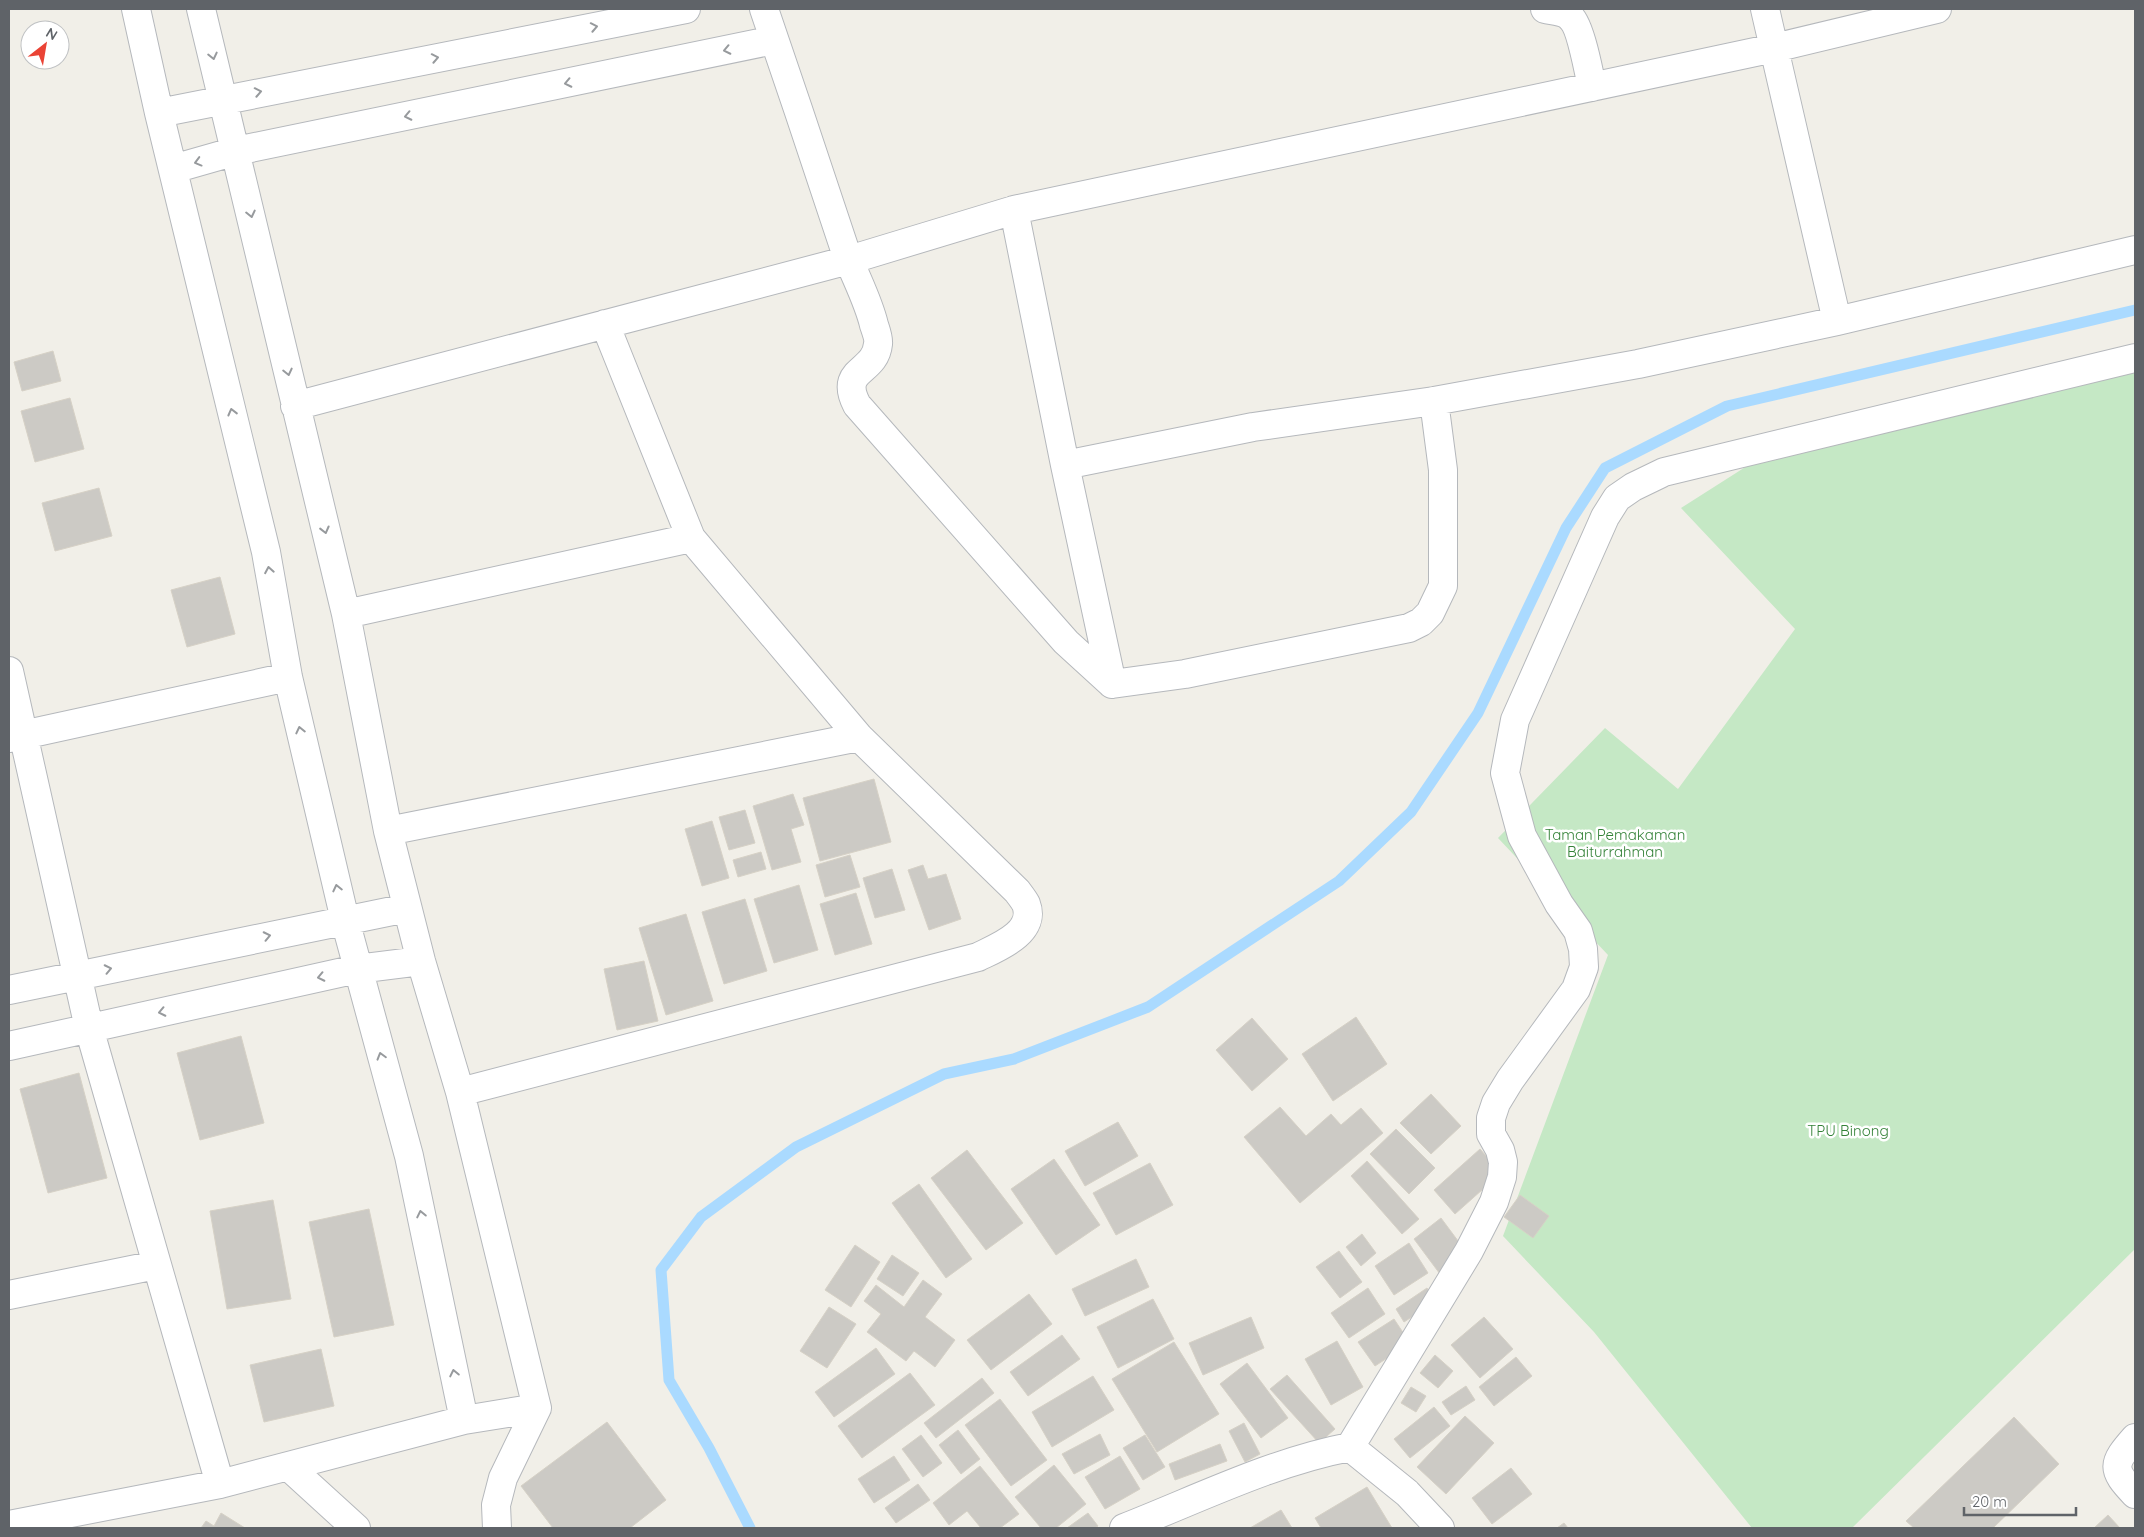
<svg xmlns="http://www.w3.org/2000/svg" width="2144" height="1537" viewBox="0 0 2144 1537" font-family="Quicksand,sans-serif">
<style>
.green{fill:#c5e8c5}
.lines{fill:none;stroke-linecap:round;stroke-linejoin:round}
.stream{stroke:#aadaff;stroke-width:11}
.building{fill:#cccac5;stroke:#d6d1c6}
.minor-casing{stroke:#b5b8bc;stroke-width:30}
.minor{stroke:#fff;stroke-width:28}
.oneway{stroke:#979a9d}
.labels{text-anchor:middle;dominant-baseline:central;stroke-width:5;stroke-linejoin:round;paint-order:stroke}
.park-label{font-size:15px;fill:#348238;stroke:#fff}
</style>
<rect width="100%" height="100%" fill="#f1efe8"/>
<!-- green -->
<path class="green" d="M 2135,368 L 2135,1249 L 1852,1528 L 1752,1528 L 1594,1332 L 1503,1236 L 1608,955 L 1498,838 L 1605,728 L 1678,789 L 1795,629 L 1681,508 L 1791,438 Z"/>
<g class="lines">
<!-- stream -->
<path class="stream" d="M 750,1528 L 709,1448 L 669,1380 L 661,1270 L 701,1217 L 796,1147 L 944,1074 L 1014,1059 L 1148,1007 L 1339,881 L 1411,812 L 1478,713 L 1566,528 L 1605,468 L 1727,406 L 2135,310"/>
</g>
<!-- building -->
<path class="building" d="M 53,351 L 61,381 L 22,391 L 14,362 Z
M 70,398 L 84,449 L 35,462 L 21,411 Z
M 99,488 L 112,536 L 55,551 L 42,503 Z
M 220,577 L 235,634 L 187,647 L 171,590 Z
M 874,779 L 891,842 L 820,861 L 803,798 Z
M 793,794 L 804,825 L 791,829 L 801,862 L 772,870 L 753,806 Z
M 745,810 L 755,843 L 729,850 L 719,817 Z
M 712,821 L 729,878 L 702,886 L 685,829 Z
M 761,852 L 766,869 L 738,877 L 733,860 Z
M 850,855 L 860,887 L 825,897 L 816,865 Z
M 923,865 L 928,879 L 946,874 L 961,919 L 929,930 L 908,870 Z
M 892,869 L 905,910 L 875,918 L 863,878 Z
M 799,885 L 818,950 L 774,963 L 754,899 Z
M 856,893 L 872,944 L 835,955 L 820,904 Z
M 745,899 L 767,971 L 724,984 L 702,912 Z
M 686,914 L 713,1001 L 666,1015 L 639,928 Z
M 644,961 L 658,1021 L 617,1030 L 604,969 Z
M 1356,1017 L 1387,1064 L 1333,1101 L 1302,1054 Z
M 1252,1018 L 1288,1059 L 1252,1091 L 1216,1050 Z
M 241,1036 L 264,1123 L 200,1140 L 177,1053 Z
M 79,1073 L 107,1178 L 48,1193 L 20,1089 Z
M 1431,1094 L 1461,1126 L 1431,1154 L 1400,1123 Z
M 1280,1107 L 1306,1136 L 1331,1114 L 1341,1125 L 1361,1108 L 1383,1133 L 1300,1203 L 1244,1137 Z
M 1118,1122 L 1138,1156 L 1085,1186 L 1065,1151 Z
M 1396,1129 L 1435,1168 L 1409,1194 L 1370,1154 Z
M 1480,1149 L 1501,1173 L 1455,1214 L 1434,1190 Z
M 967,1150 L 1023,1223 L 986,1250 L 931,1178 Z
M 1054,1159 L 1100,1225 L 1056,1255 L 1011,1189 Z
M 1367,1161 L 1419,1219 L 1402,1234 L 1351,1176 Z
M 1150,1163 L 1173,1205 L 1116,1235 L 1093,1193 Z
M 919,1184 L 972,1259 L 946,1278 L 892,1203 Z
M 1520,1195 L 1549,1216 L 1533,1238 L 1504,1217 Z
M 273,1200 L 291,1299 L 227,1309 L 210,1211 Z
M 369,1209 L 394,1325 L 334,1337 L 309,1222 Z
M 1441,1218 L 1467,1253 L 1440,1274 L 1414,1239 Z
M 1362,1234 L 1376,1253 L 1361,1266 L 1346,1247 Z
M 1409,1243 L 1428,1273 L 1394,1295 L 1375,1266 Z
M 855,1245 L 880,1262 L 851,1307 L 825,1290 Z
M 1339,1251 L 1362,1282 L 1340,1298 L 1316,1267 Z
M 892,1255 L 919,1273 L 903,1296 L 877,1279 Z
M 1136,1259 L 1149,1287 L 1085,1316 L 1072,1289 Z
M 923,1280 L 942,1294 L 925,1317 L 955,1340 L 935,1367 L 914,1351 L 906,1361 L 867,1332 L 881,1314 L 864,1301 L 876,1285 L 904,1307 Z
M 1368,1288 L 1385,1314 L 1349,1338 L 1331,1313 Z
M 1427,1288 L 1436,1301 L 1404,1322 L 1396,1309 Z
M 1029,1294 L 1052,1324 L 991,1370 L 967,1340 Z
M 1153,1299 L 1174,1339 L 1118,1368 L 1097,1327 Z
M 829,1307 L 856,1324 L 827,1368 L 800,1351 Z
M 1251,1317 L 1264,1348 L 1203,1375 L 1189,1343 Z
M 1484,1317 L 1513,1349 L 1480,1378 L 1451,1345 Z
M 1394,1319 L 1410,1343 L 1375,1366 L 1358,1342 Z
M 1062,1335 L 1080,1359 L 1028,1396 L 1010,1372 Z
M 1337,1341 L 1363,1387 L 1331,1405 L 1305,1359 Z
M 1174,1342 L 1219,1414 L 1157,1452 L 1112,1379 Z
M 876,1348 L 895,1374 L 834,1417 L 815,1392 Z
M 321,1349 L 334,1406 L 264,1422 L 250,1365 Z
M 1435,1355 L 1453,1371 L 1438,1388 L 1420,1373 Z
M 1516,1357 L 1532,1376 L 1494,1406 L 1479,1387 Z
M 1247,1363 L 1288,1418 L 1261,1438 L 1220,1384 Z
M 910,1373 L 935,1405 L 862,1458 L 838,1426 Z
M 1287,1375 L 1335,1429 L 1319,1443 L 1270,1389 Z
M 1093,1376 L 1114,1410 L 1052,1447 L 1032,1412 Z
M 982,1378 L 994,1393 L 936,1438 L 924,1423 Z
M 1466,1386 L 1475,1400 L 1451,1415 L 1442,1402 Z
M 1411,1387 L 1426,1396 L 1416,1412 L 1401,1403 Z
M 1000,1399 L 1047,1460 L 1011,1486 L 965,1425 Z
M 1434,1407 L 1450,1426 L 1410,1458 L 1394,1439 Z
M 1465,1416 L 1494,1443 L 1446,1494 L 1417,1467 Z
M 2014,1417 L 2059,1464 L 1993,1528 L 1914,1528 L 1906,1521 Z
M 607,1422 L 666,1500 L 630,1528 L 553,1528 L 521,1486 Z
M 1244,1423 L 1260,1454 L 1245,1462 L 1229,1431 Z
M 958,1430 L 980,1459 L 961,1474 L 939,1445 Z
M 1100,1434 L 1110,1455 L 1074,1474 L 1062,1454 Z
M 921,1435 L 942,1463 L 923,1477 L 902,1449 Z
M 1145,1435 L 1165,1467 L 1143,1480 L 1123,1448 Z
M 1220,1444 L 1227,1461 L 1175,1480 L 1169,1464 Z
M 894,1456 L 910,1480 L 874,1503 L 858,1479 Z
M 1120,1456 L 1140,1489 L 1105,1509 L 1085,1477 Z
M 1054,1465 L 1086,1504 L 1056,1528 L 1041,1528 L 1015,1497 Z
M 980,1466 L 1019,1514 L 1000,1528 L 981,1528 L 967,1511 L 949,1525 L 933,1503 Z
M 1511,1468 L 1532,1494 L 1492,1524 L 1472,1498 Z
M 918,1484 L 930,1500 L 896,1523 L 885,1508 Z
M 1367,1487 L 1392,1528 L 1321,1528 L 1315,1518 Z
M 1281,1510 L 1292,1528 L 1250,1528 Z
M 221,1513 L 245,1528 L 201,1528 L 206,1521 L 214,1526 Z
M 1088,1513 L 1098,1526 L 1095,1528 L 1067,1528 Z
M 2108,1515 L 2120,1528 L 2094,1528 Z
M 1564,1523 L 1568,1528 L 1557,1528 Z"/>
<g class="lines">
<!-- minor casing -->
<g class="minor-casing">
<path id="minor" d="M 136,9 L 159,113 L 266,552 L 288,677 L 345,920 L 409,1156 L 464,1420
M 201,9 L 346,614 L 388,831 L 421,961 L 460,1092 L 537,1408 L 503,1478 L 496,1505 L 497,1528
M 764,9 C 791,88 818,168 844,247 C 853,273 868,299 874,325 C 876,331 879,339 878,344 C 875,374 838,368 857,405 L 1066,642 L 1112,684 L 1185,674 L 1409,628 L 1421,622 L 1430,613 L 1443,586 L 1443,470 L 1434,401
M 1545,9 C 1553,11 1565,11 1571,18 C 1580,26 1589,72 1592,87
M 1765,9 L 1837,321
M 159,113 L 686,9
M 173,169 L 236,151 L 774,40
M 1014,210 L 1065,465 L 1112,684
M 295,406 L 849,260 L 1014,210 L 1774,48 L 1937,9
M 1065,465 L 1253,427 L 1434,401 L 1638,364 L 1837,321 L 2135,250
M 346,614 L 691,538
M 9,671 L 89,1028 L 220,1484
M 9,738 L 288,677
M 388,831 L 859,737
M 9,990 L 407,908
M 9,1046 L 357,969 L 421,961
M 460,1092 L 978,957 C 996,948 1037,933 1026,904 C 1024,900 1020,895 1017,891 L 859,737 L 691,538 L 605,324
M 9,1295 L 156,1265
M 2135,1438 C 2112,1464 2111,1469 2135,1494
M 1350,1447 L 1469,1251 L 1494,1202 L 1502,1177 L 1503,1162 L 1500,1150 L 1491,1134 L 1491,1118 L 1496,1103 L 1510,1080 L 1576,989 L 1584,967 L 1583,949 L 1578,931 L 1559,904 L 1522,836 L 1505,773 L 1515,720 L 1605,517 L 1617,498 L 1633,487 L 1664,472 L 2135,358
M 289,1467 L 356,1528
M 9,1525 L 220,1484 L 464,1420 L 537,1408
M 1124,1528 C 1198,1499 1272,1462 1350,1447 L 1407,1493 L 1440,1528"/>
</g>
<!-- minor -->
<use href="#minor" class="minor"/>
</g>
<!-- one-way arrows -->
<defs><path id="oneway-chevron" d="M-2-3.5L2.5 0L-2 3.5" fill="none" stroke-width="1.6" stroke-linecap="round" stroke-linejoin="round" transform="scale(1.25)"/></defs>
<g class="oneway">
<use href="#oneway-chevron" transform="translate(594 27) rotate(-11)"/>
<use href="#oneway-chevron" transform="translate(727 50) rotate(168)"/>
<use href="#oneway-chevron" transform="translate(213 56) rotate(77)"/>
<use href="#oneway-chevron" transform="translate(435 58) rotate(-11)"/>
<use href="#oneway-chevron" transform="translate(568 83) rotate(168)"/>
<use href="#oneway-chevron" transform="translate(258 92) rotate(-11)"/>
<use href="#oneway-chevron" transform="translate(408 116) rotate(168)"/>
<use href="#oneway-chevron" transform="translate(198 162) rotate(165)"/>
<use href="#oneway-chevron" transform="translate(251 214) rotate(77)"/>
<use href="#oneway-chevron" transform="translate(288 372) rotate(77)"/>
<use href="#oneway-chevron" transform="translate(232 412) rotate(-104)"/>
<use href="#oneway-chevron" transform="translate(325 530) rotate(76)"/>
<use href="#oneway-chevron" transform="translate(269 570) rotate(-100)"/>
<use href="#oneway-chevron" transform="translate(300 730) rotate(-103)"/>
<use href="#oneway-chevron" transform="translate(337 888) rotate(-103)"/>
<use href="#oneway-chevron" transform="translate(267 936) rotate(-12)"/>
<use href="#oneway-chevron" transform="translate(108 969) rotate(-12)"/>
<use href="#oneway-chevron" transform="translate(321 977) rotate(168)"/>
<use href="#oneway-chevron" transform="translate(162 1012) rotate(168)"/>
<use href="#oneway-chevron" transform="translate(381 1056) rotate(-106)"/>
<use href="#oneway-chevron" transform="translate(421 1214) rotate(-102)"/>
<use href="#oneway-chevron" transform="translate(454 1373) rotate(-102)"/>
</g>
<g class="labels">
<!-- park labels -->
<g class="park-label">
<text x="1615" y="834">Taman Pemakaman<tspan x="1615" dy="17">Baiturrahman</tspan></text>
<text x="1848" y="1130">TPU Binong</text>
</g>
</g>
<!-- border -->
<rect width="2144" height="1537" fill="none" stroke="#5f6368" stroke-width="20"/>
<!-- north arrow -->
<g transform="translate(45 45) rotate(31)"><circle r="24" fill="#ffffff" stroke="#bfc1c3"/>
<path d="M0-4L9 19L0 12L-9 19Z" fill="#ea4335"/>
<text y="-8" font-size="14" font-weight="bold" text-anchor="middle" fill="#5f6368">N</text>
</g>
<!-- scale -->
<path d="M1964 1507v8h112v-8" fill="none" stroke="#5f6368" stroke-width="2.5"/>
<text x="1972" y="1507" font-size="15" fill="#5f6368" stroke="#ffffff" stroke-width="4" paint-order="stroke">20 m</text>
</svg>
